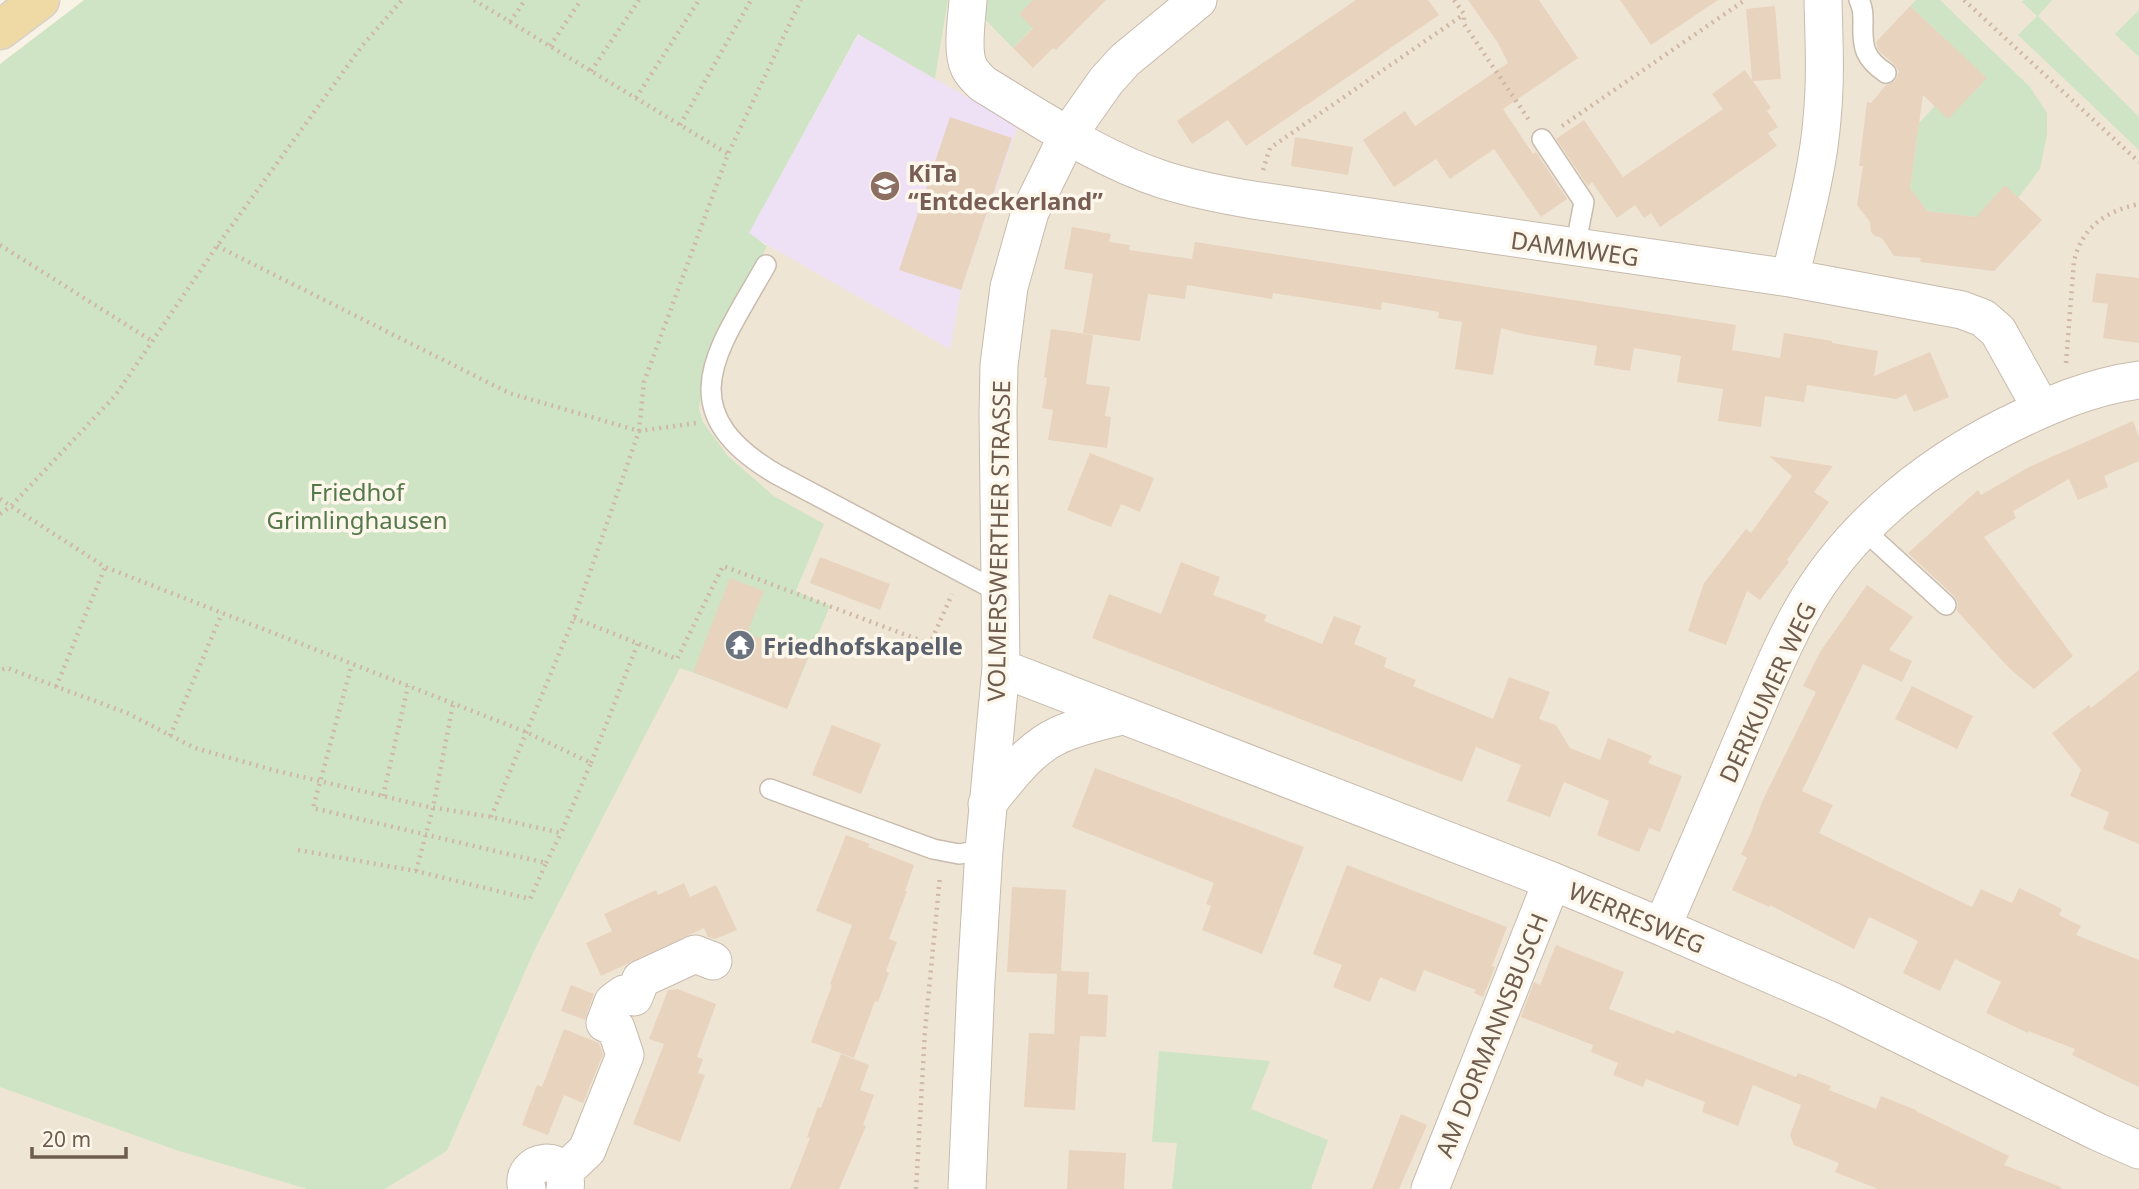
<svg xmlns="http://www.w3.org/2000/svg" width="2139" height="1189" viewBox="0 0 2139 1189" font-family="'Noto Sans',sans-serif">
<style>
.residential{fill:#efe5d4}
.education{fill:#efe1f5}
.green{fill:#cfe4c5}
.building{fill:#e8d3be}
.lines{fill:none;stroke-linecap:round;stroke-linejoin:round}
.service-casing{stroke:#c8bbad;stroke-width:22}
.minor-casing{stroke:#c8bbad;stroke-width:39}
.primary-casing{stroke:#d6d1cd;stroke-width:41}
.path{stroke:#cfb8a4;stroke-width:4.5;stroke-dasharray:2 5;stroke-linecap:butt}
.service{stroke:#fff;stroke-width:19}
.minor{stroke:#fff;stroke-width:37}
.primary{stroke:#efdaa5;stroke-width:38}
.labels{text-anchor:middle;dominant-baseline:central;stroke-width:7;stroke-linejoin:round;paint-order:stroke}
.education-label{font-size:24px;font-weight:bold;fill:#785e54;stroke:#fcf7ea;text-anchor:start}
.street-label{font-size:24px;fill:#6e5c4e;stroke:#fcf7ea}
.park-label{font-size:24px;fill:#54784a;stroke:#fcf7ea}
.worship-label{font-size:24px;font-weight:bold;fill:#5b616d;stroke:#fcf7ea;text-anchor:start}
</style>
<rect width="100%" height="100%" fill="#f9f3e5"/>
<!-- residential -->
<path class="residential" d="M 948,0 L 2139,0 L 2139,1189 L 385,1189 L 447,1151 L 535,949 L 680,667 L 788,707 L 829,607 L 796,592 L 823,524 L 774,496 L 728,456 L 703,422 L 699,409 L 705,364 L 767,245 L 935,78 Z
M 0,758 L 176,1149 L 307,1189 L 0,1189 Z"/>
<!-- education -->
<path class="education" d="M 859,33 L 935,79 L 1018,125 L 961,290 L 950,349 L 748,234 Z"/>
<!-- green -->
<path class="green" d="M 84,0 L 948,0 L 935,79 L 858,34 L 749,233 L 767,246 L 705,364 L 699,409 L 703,422 L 728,456 L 774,496 L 824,524 L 796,591 L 830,606 L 788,707 L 680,668 L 535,949 L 447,1151 L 385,1189 L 307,1189 L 176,1150 L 0,1087 L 0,64 Z
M 979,0 L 1033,0 L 1033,27 L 1013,48 L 977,11 Z
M 1916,0 L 1940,0 L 2030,87 L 2047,113 L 2047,135 L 2040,169 L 2018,198 L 1976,217 L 1927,211 L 1910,188 L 1919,123 L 1935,106 L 1929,24 L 1910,6 Z
M 2024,0 L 2052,0 L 2038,16 L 2139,117 L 2139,150 L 2018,35 L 2037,16 L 2022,2 Z
M 2139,10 L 2139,57 L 2115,34 Z
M 1159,1051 L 1270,1061 L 1251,1109 L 1328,1140 L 1311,1189 L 1172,1189 L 1177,1143 L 1152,1142 Z"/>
<!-- building -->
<path class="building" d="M 1033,0 L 1106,0 L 1056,50 L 1053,48 L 1033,68 L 1013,48 L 1033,28 L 1019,14 Z
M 1356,0 L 1428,0 L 1439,15 L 1246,146 L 1228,120 L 1192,144 L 1177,121 Z
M 1468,0 L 1539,0 L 1578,58 L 1503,109 L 1533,154 L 1536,152 L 1567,199 L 1541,217 L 1494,149 L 1450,179 L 1436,159 L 1394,187 L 1363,140 L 1405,111 L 1415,126 L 1508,63 L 1498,43 Z
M 1620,0 L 1718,0 L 1651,45 Z
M 1775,6 L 1781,79 L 1753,81 L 1771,108 L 1767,111 L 1778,127 L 1768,133 L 1777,146 L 1660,227 L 1651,213 L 1644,218 L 1635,205 L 1617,218 L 1592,182 L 1588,186 L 1556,139 L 1584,120 L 1623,177 L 1723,109 L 1712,94 L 1745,70 L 1752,80 L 1746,9 Z
M 1910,6 L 1987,78 L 1948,119 L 1923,95 L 1910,188 L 1927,211 L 1976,217 L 2005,185 L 2042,220 L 1994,271 L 1920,262 L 1921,258 L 1894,256 L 1882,238 L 1875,236 L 1871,232 L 1870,222 L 1857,205 L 1863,166 L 1859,166 L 1867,102 L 1871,103 L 1886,85 L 1895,81 L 1899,72 L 1894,64 L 1879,51 L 1876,42 Z
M 950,117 L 1012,138 L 961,290 L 899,270 Z
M 1295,137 L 1353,147 L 1348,175 L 1291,166 Z
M 1072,227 L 1111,234 L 1109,242 L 1130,245 L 1129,250 L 1192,259 L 1195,242 L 1736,325 L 1732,350 L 1780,358 L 1784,333 L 1832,341 L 1832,343 L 1878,351 L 1874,376 L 1930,352 L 1949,397 L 1914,412 L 1906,394 L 1896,399 L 1807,385 L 1804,402 L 1765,396 L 1761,427 L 1718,421 L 1723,389 L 1677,382 L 1681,356 L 1634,348 L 1630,371 L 1594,365 L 1597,346 L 1523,334 L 1501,328 L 1493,375 L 1455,369 L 1462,322 L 1438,318 L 1439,312 L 1382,302 L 1381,310 L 1273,293 L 1272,299 L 1187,285 L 1185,299 L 1148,294 L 1140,341 L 1083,333 L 1093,274 L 1064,269 Z
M 2096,273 L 2139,278 L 2139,343 L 2103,338 L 2108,304 L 2092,302 Z
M 1051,329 L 1093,335 L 1086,384 L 1110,387 L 1105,416 L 1111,417 L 1107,448 L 1048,440 L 1053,410 L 1042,408 L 1047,378 L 1044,377 Z
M 2133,421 L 2139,437 L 2139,461 L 2104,476 L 2108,487 L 2078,500 L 2069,479 L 2013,511 L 2016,518 L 1984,537 L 2073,656 L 2034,689 L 2009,668 L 1957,611 L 1958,602 L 1954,596 L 1908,553 L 1978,490 L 1981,495 L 2031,466 Z
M 1090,453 L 1154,478 L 1140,512 L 1121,504 L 1111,527 L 1067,510 Z
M 1769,456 L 1833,466 L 1814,492 L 1829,502 L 1787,560 L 1789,562 L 1760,600 L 1747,591 L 1726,645 L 1688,631 L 1704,583 L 1746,529 L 1751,533 L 1792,476 Z
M 820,557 L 890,584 L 880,610 L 810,583 Z
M 1181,562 L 1220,577 L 1213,595 L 1267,615 L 1264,621 L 1322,644 L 1334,616 L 1361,626 L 1354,644 L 1387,658 L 1384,667 L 1416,680 L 1413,686 L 1493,719 L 1509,677 L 1550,692 L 1539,719 L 1556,725 L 1570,748 L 1600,760 L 1608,738 L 1652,756 L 1648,763 L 1682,776 L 1660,832 L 1649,828 L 1639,852 L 1597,835 L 1609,801 L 1564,782 L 1550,817 L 1507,801 L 1521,765 L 1476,747 L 1462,782 L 1092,638 L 1109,594 L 1161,614 Z
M 730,578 L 764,591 L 747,633 L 808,657 L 787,709 L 693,672 Z
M 1867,585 L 1913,617 L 1889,650 L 1912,661 L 1902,682 L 1863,664 L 1802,791 L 1833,805 L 1819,833 L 1972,907 L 1981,889 L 2012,903 L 2019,888 L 2062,909 L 2059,915 L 2081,926 L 2076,935 L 2139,960 L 2139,1087 L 2072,1055 L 2075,1049 L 2028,1031 L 2028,1033 L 1986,1013 L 2001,982 L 1955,959 L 1940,991 L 1903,973 L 1918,941 L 1892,928 L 1869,917 L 1854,949 L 1770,905 L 1769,907 L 1732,890 L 1747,858 L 1741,854 L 1751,833 L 1762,802 L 1816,692 L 1803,686 L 1820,652 Z
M 2139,670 L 2139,844 L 2103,829 L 2109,812 L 2070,796 L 2081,770 L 2052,733 L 2089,705 L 2091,708 Z
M 1912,686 L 1973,716 L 1957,749 L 1895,719 Z
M 832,725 L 881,744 L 861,794 L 812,775 Z
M 1095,768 L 1304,847 L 1262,954 L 1202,930 L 1211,906 L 1206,904 L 1214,883 L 1072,827 Z
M 846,835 L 870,844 L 868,847 L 914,865 L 905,891 L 907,891 L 889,939 L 897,942 L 886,971 L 889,973 L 878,1002 L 875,1001 L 854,1058 L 811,1042 L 832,985 L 830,984 L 852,925 L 816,911 Z
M 1347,865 L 1507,927 L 1492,966 L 1495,967 L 1483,997 L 1474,993 L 1476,990 L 1424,970 L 1415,992 L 1380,977 L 1370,1002 L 1333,987 L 1342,965 L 1313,954 Z
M 684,883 L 690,897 L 716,885 L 737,930 L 715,939 L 708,937 L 704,928 L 601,976 L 586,943 L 612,931 L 604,914 L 656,890 L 658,895 Z
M 1012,887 L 1066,890 L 1061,971 L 1089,972 L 1088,994 L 1108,995 L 1106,1037 L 1080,1036 L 1075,1110 L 1024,1107 L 1029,1033 L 1054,1034 L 1057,974 L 1007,972 Z
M 1556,945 L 1624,972 L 1609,1009 L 1674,1034 L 1676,1030 L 1796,1077 L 1798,1073 L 1811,1078 L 1831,1086 L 1829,1090 L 1876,1109 L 1881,1096 L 1916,1110 L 1916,1111 L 2009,1156 L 2004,1165 L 2061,1187 L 2061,1189 L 1878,1189 L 1835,1172 L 1839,1163 L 1794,1145 L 1790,1135 L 1801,1105 L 1753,1085 L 1738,1126 L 1702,1112 L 1705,1102 L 1646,1079 L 1643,1087 L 1613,1075 L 1618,1063 L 1591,1052 L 1593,1045 L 1521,1017 L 1534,982 L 1540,985 Z
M 571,985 L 594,994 L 585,1020 L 561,1011 Z
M 678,989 L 716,1004 L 697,1057 L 703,1059 L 698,1073 L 705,1075 L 680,1142 L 633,1124 L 664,1044 L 649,1039 L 668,990 Z
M 564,1029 L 599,1043 L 603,1054 L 583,1103 L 564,1095 L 548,1135 L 522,1125 L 537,1085 L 546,1088 L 542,1087 Z
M 841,1054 L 869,1065 L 860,1090 L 874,1095 L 863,1125 L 866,1126 L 839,1189 L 790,1189 L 810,1138 L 807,1137 L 818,1107 L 821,1108 Z
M 1401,1114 L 1427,1125 L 1399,1189 L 1372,1189 Z
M 1069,1150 L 1126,1153 L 1124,1189 L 1067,1189 Z"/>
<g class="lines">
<!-- service casing -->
<g class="service-casing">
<path id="service" d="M 1859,0 C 1863,8 1863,14 1863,23 C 1862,48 1865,59 1886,73
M 1542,139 L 1584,202 L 1575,248
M 766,265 C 719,349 666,409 776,474 L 999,592
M 1864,530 L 1946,605
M 770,789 L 933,849 L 959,854 L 984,850"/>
</g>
<!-- minor casing -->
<g class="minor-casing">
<path id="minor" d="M 968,0 C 967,18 961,51 969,67 C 972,74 978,79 983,84 C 1041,119 1099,159 1164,180 C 1193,189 1223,195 1253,200 L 1790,278 L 1962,310 L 1983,318 L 1998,331 L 2041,408
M 1790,278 C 1802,226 1818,172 1822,119 C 1826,79 1824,40 1823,0
M 1001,668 L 1552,881 L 1662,927 L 1834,1002 L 2098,1132 L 2139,1150
M 987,804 C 1008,779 1028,749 1059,735 C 1079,726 1101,721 1122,716
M 1662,927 C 1689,865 1716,803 1742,741 C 1761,698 1778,652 1802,610 C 1847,530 1923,468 2004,427 C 2046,406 2092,386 2139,380
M 564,1172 L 587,1150 L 625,1055 L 616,1028 L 605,1023 L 613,1002 L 624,994 L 634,997 L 641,979 L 695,954 L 713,961
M 527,1189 C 518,1158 571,1151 565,1189
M 967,1189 L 976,982 L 984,850 L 1001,668 L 998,413 L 999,365 L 1009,287 L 1030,212 L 1068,135 L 1106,81 L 1125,60 L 1198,0
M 1430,1189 L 1552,881"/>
</g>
<!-- primary casing -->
<g class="primary-casing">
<path id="primary" d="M 0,30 L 40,0"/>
</g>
<!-- path -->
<path class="path" d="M 474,0 L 728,154
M 1454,0 L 1464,14 L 1464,24 L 1529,120
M 1964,0 L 2139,162
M 510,22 L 525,0
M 550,46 L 581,0
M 591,71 L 639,0
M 636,98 L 699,0
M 680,125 L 751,0
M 1562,126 L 1745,0
M 1263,170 L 1270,148 L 1463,15
M 0,245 L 152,341
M 217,246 L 509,393 L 639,431 L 644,382 L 728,154 L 801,0
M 2066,363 L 2074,261 C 2082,227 2106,211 2139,204
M 0,499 L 105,567 L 526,732 L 591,763 L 561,833 L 491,817 L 424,806 L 383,796 L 273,770 L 195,748 L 127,713 L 7,668 L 0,670
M 0,514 L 11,506 L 115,396 L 217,246 L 362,46 L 402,0
M 574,618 L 677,659 L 723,566 L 930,644 L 952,594
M 56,687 L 105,567
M 170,736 L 222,613
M 591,763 L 638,643
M 383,796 L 408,686
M 491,817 L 574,618 L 639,431 L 696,423
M 298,850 L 416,871 L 530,899 L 546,863 L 313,808 L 352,664
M 546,863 L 561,833
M 416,871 L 433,808 L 453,704
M 916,1189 L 925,1031 L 940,876"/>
<!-- service -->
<use href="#service" class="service"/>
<!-- minor -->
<use href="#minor" class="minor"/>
<!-- primary -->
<use href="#primary" class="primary"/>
</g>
<!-- icons -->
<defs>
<g id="school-disc" transform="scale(1.575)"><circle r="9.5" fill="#8d6e63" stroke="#fcf7ea"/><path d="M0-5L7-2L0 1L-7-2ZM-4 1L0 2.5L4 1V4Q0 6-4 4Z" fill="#fff"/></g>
<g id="temple-disc" transform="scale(1.575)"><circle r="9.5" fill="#6b7280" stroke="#fcf7ea"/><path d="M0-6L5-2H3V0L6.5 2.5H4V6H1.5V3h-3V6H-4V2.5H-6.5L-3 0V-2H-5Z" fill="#fff"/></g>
</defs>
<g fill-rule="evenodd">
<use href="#school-disc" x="885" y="186"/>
<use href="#temple-disc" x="740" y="645"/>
</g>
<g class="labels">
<!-- education labels -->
<g class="education-label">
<text x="908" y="172">KiTa<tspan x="908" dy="28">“Entdeckerland”</tspan></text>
</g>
<!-- street labels -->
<g class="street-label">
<text transform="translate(1575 248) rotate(8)">DAMMWEG</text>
<text transform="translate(998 541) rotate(-89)">VOLMERSWERTHER STRASSE</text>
<text transform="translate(1767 692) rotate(-65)">DERIKUMER WEG</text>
<text transform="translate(1637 917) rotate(23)">WERRESWEG</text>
<text transform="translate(1491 1035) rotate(-68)">AM DORMANNSBUSCH</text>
</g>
<!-- park labels -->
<g class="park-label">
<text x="357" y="491">Friedhof<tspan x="357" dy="28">Grimlinghausen</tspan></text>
</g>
<!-- worship labels -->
<g class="worship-label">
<text x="763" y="645">Friedhofskapelle</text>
</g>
</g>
<!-- scale -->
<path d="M32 1147v10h94v-10" fill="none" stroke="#6e5c4e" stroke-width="3.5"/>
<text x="42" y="1147" font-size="21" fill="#6e5c4e" stroke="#fcf7ea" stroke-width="5" paint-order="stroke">20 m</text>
</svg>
